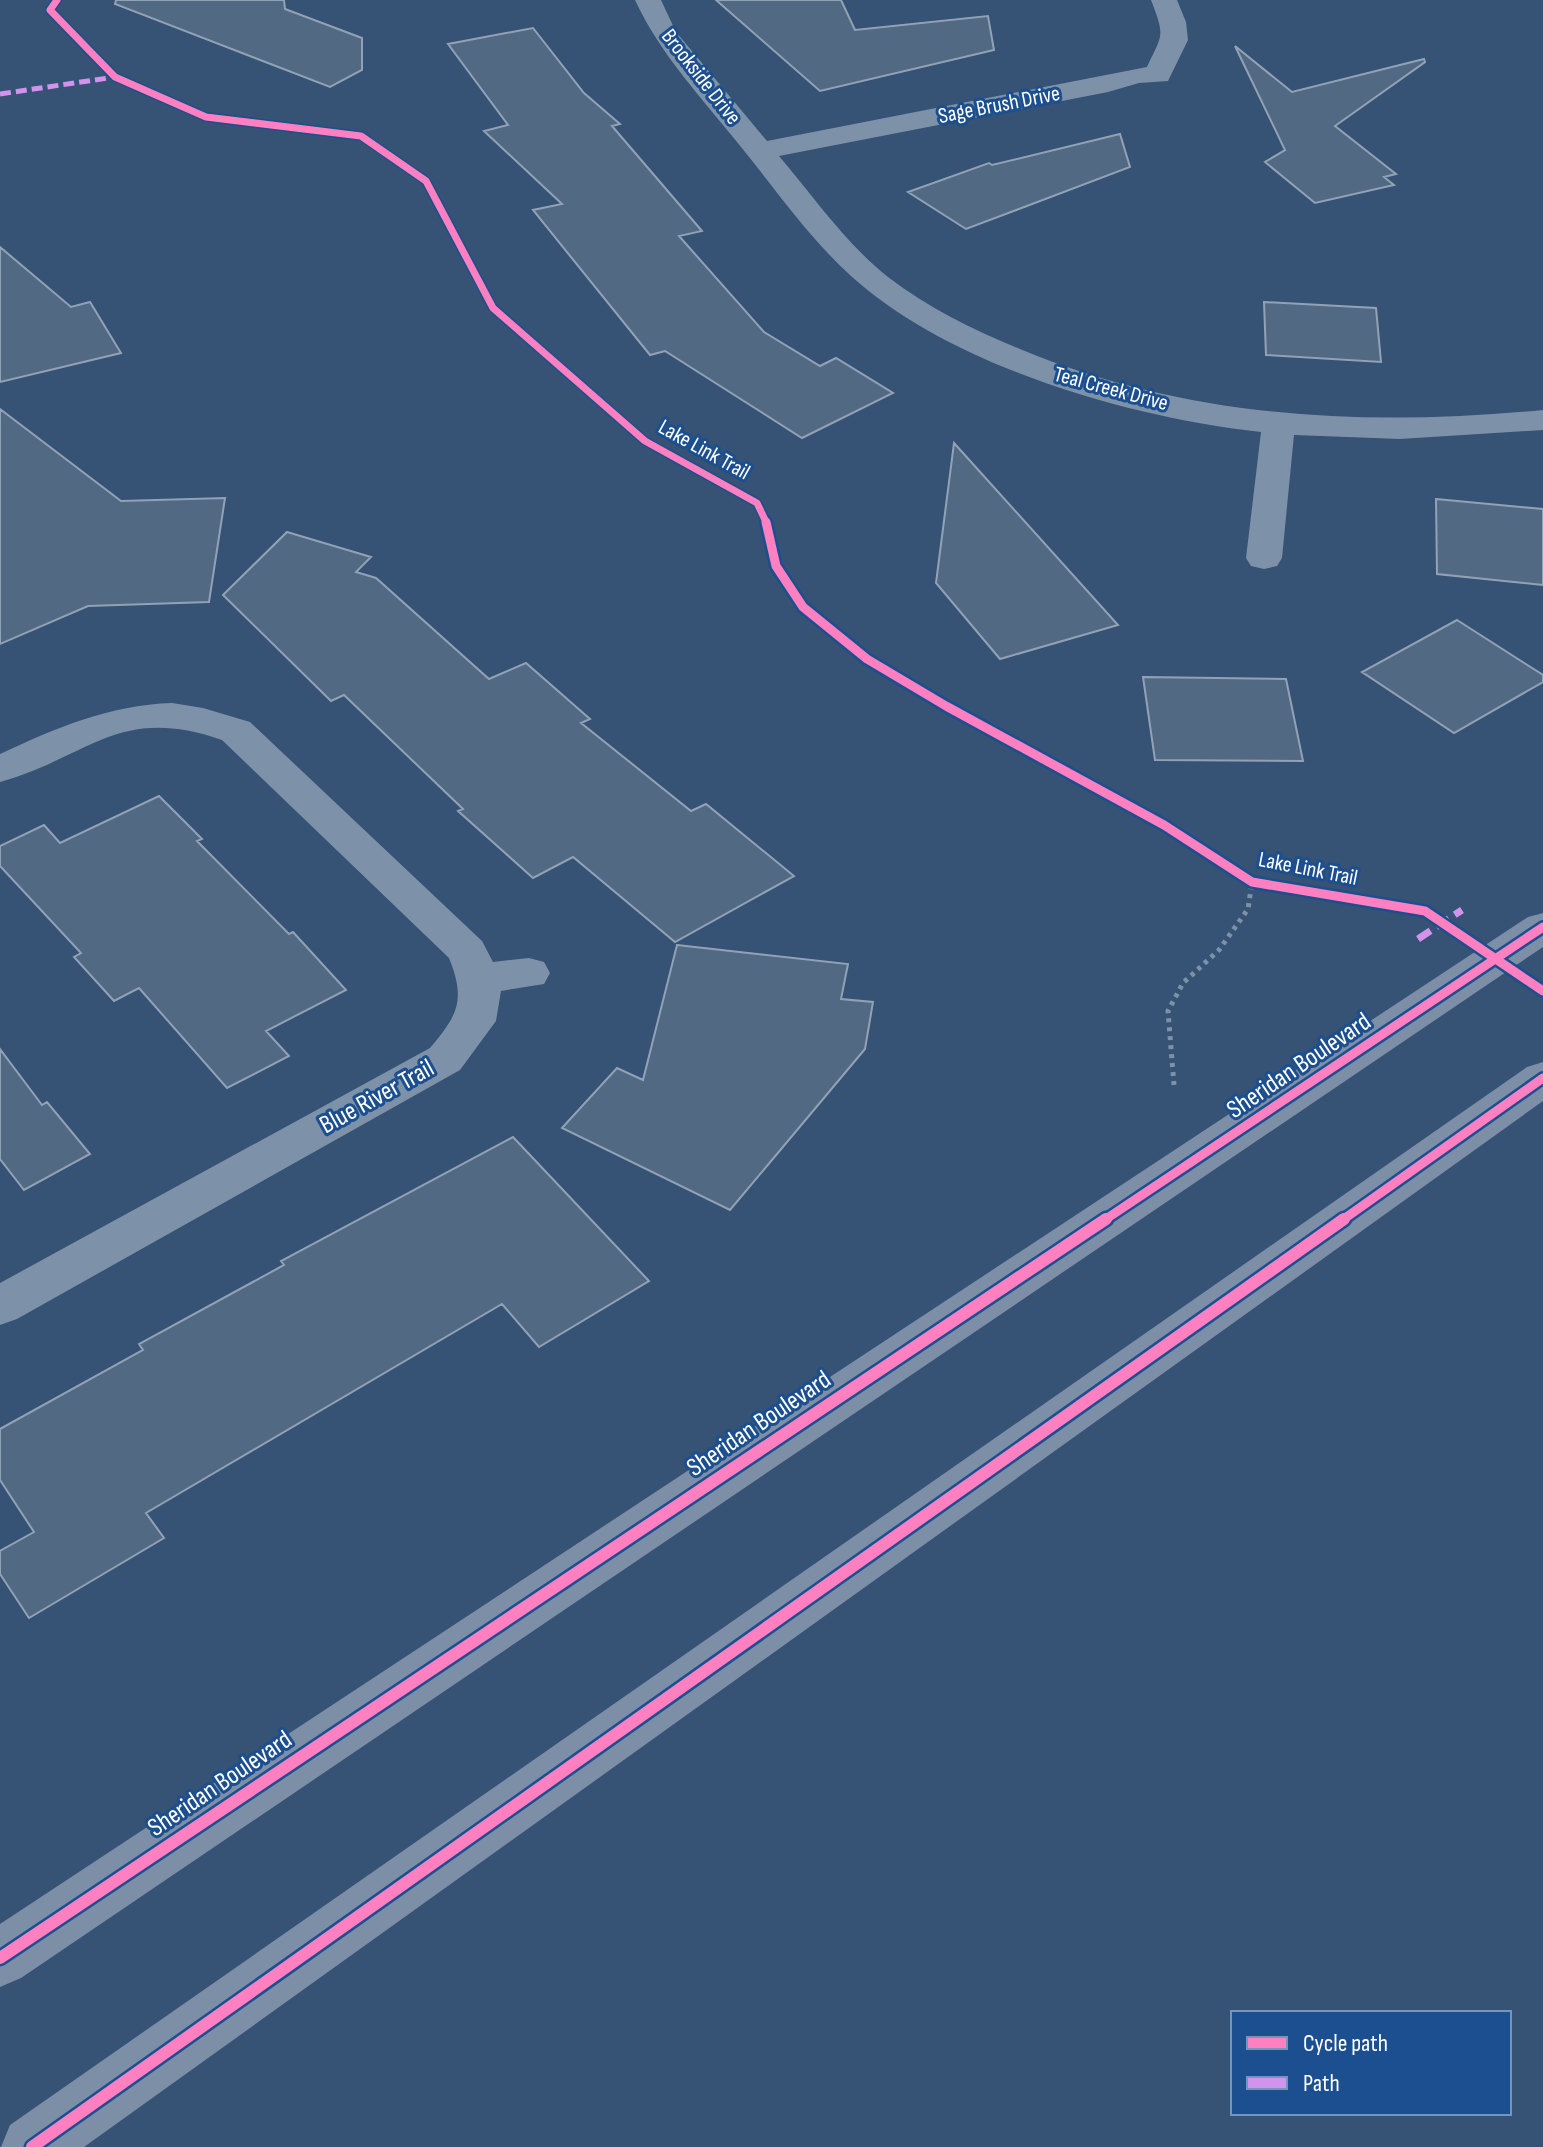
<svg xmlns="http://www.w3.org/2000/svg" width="1543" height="2147" viewBox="0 0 1543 2147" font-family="'Sofia Sans Condensed',sans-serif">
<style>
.building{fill:#526984;stroke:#92a2b6;stroke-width:2}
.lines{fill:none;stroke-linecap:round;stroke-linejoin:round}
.path{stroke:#7d92a8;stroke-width:5;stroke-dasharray:4 5;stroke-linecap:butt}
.minor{fill:#7d92a8;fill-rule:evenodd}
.major{fill:#7d8ea7;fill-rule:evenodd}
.quiet-far1{stroke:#d193ec;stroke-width:5;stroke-dasharray:11 5;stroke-linecap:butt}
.quiet{stroke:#d193ec;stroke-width:7;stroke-dasharray:15 7;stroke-linecap:butt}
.cycleway-far2-casing{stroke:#1b4f8f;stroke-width:10}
.cycleway-far1-casing{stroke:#1b4f8f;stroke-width:14}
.cycleway-casing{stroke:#1b4f8f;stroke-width:17}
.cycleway-far2{stroke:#ff80c0;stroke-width:7}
.cycleway-far1{stroke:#ff80c0;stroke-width:9}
.cycleway{stroke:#ff80c0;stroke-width:12}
.labels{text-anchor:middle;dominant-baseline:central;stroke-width:6;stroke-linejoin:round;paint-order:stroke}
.far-street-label{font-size:22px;fill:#fff;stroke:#1b4f8f}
.street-label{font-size:26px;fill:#fff;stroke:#1b4f8f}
</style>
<rect width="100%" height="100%" fill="#365274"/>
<!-- building -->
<path class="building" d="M 116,0 L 284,0 L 285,9 L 362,38 L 362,70 L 330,87 L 115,4 Z
M 716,0 L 841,0 L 855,30 L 988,16 L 994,50 L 820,91 Z
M 533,28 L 584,93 L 620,124 L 612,126 L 702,231 L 679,236 L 764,332 L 820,366 L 836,358 L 893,393 L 802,438 L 665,351 L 650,355 L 533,210 L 562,204 L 484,131 L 508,125 L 448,44 Z
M 1235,46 L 1292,92 L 1424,59 L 1425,62 L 1335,126 L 1396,174 L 1384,177 L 1394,185 L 1315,203 L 1265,162 L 1285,150 Z
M 1120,134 L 1130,167 L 966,229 L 908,192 L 989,163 L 992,165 Z
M 0,247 L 71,307 L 90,302 L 121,353 L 0,382 Z
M 1264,302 L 1376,308 L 1381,362 L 1266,355 Z
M 0,409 L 121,501 L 225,498 L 209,602 L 88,606 L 0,644 Z
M 954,443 L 1118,625 L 1000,659 L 936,583 Z
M 1436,499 L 1543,509 L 1543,585 L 1437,574 Z
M 287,532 L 371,557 L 356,572 L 376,578 L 489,679 L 526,663 L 590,719 L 581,723 L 691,811 L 706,804 L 794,876 L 675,942 L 573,857 L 533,878 L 458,811 L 463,809 L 344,695 L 331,701 L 223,595 Z
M 1457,620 L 1543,675 L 1543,682 L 1454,733 L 1362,672 Z
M 1143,677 L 1286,679 L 1303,761 L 1155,760 Z
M 159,796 L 202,839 L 197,841 L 289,934 L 293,932 L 346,990 L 266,1031 L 289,1056 L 227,1088 L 139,988 L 114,1001 L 74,957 L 81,953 L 0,866 L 0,846 L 44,825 L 60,843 Z
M 677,945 L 848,964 L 841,999 L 873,1002 L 865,1049 L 730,1210 L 562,1128 L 617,1068 L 643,1080 Z
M 0,1049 L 42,1105 L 47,1102 L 90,1154 L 24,1190 L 0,1159 Z
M 513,1137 L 649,1281 L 539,1347 L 502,1304 L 146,1513 L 164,1538 L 29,1618 L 0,1574 L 0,1551 L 34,1532 L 0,1480 L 0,1429 L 143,1350 L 139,1344 L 284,1265 L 281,1261 Z"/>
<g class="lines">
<!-- path -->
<path class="path" d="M 1174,1085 L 1168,1011 L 1183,983 L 1219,950 L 1248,909 L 1252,882"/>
<!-- minor -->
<path class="minor" d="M 635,0 L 661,0 L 676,32 L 767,141 L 1147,67 C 1163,33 1165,37 1151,0 L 1177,0 L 1186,22 L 1188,40 L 1168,81 L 1139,83 L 1108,92 L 779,156 C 814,197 845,243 888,277 C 928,308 974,330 1020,349 C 1188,419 1365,427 1543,410 L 1543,430 L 1400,439 L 1294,435 L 1282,558 L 1277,566 L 1264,569 L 1251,566 L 1246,558 L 1261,432 C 1130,418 950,366 851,276 C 810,239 776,190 741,147 C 703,99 661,56 635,0 Z
M 172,703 L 203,708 L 250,722 L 482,941 L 493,962 L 529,958 L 544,962 L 550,973 L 544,984 L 501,991 L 496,1021 L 460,1070 L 17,1319 L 0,1325 L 0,1283 L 430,1048 C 458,1015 466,1000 449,958 L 222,740 C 118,704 90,757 0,782 L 0,754 C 56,728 109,705 172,703 Z"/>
<!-- major -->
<path class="major" d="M 1543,913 L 1543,947 L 21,1978 L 0,1987 L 0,1924 L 1528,917 Z
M 1543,1062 L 1543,1101 L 84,2147 L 1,2147 L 10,2125 L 1527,1067 Z"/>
<!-- quiet-far1 -->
<path class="quiet-far1" d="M 0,94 L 115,77"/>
<!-- quiet -->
<path class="quiet" d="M 1418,939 L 1462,910"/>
<!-- cycleway-far2 casing -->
<g class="cycleway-far2-casing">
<path id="cycleway-far2" d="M 57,0 L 50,10 L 115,77 L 206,117 L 361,136 L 426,181 L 493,308 L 645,441 L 757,503 L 767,524"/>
</g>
<!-- cycleway-far1 casing -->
<g class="cycleway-far1-casing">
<path id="cycleway-far1" d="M 766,522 L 776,566 L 803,607 L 867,659 L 946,706 L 1164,825 L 1252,882 L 1425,911 L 1543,991
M 1103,1221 L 1543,927
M 1341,1221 L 1543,1078"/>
</g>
<!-- cycleway casing -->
<g class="cycleway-casing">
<path id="cycleway" d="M 0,1958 L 1106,1219
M 32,2147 L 1344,1219"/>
</g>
<!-- cycleway-far2 -->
<use href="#cycleway-far2" class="cycleway-far2"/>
<!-- cycleway-far1 -->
<use href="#cycleway-far1" class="cycleway-far1"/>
<!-- cycleway -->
<use href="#cycleway" class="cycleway"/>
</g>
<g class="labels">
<!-- far-street labels -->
<g class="far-street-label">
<text transform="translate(701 77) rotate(52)">Brookside Drive</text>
<text transform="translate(999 105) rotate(-11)">Sage Brush Drive</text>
<text transform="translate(1111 389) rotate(15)">Teal Creek Drive</text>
<text transform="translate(704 450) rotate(29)">Lake Link Trail</text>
<text transform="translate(1308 869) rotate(11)">Lake Link Trail</text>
</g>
<!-- street labels -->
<g class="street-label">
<text transform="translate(1299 1066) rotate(-34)">Sheridan Boulevard</text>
<text transform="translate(377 1097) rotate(-29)">Blue River Trail</text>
<text transform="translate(759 1424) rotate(-34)">Sheridan Boulevard</text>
<text transform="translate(220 1784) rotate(-34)">Sheridan Boulevard</text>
</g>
</g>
<!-- legend -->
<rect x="1231" y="2011" width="280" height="104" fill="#1b4f8f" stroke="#7695bc" stroke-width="2"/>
<rect x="1247" y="2037" width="40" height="12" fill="#ff80c0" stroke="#7695bc" stroke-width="2"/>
<text x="1303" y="2051" font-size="24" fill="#ffffff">Cycle path</text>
<rect x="1247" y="2077" width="40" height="12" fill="#d193ec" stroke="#7695bc" stroke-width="2"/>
<text x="1303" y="2091" font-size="24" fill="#ffffff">Path</text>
</svg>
